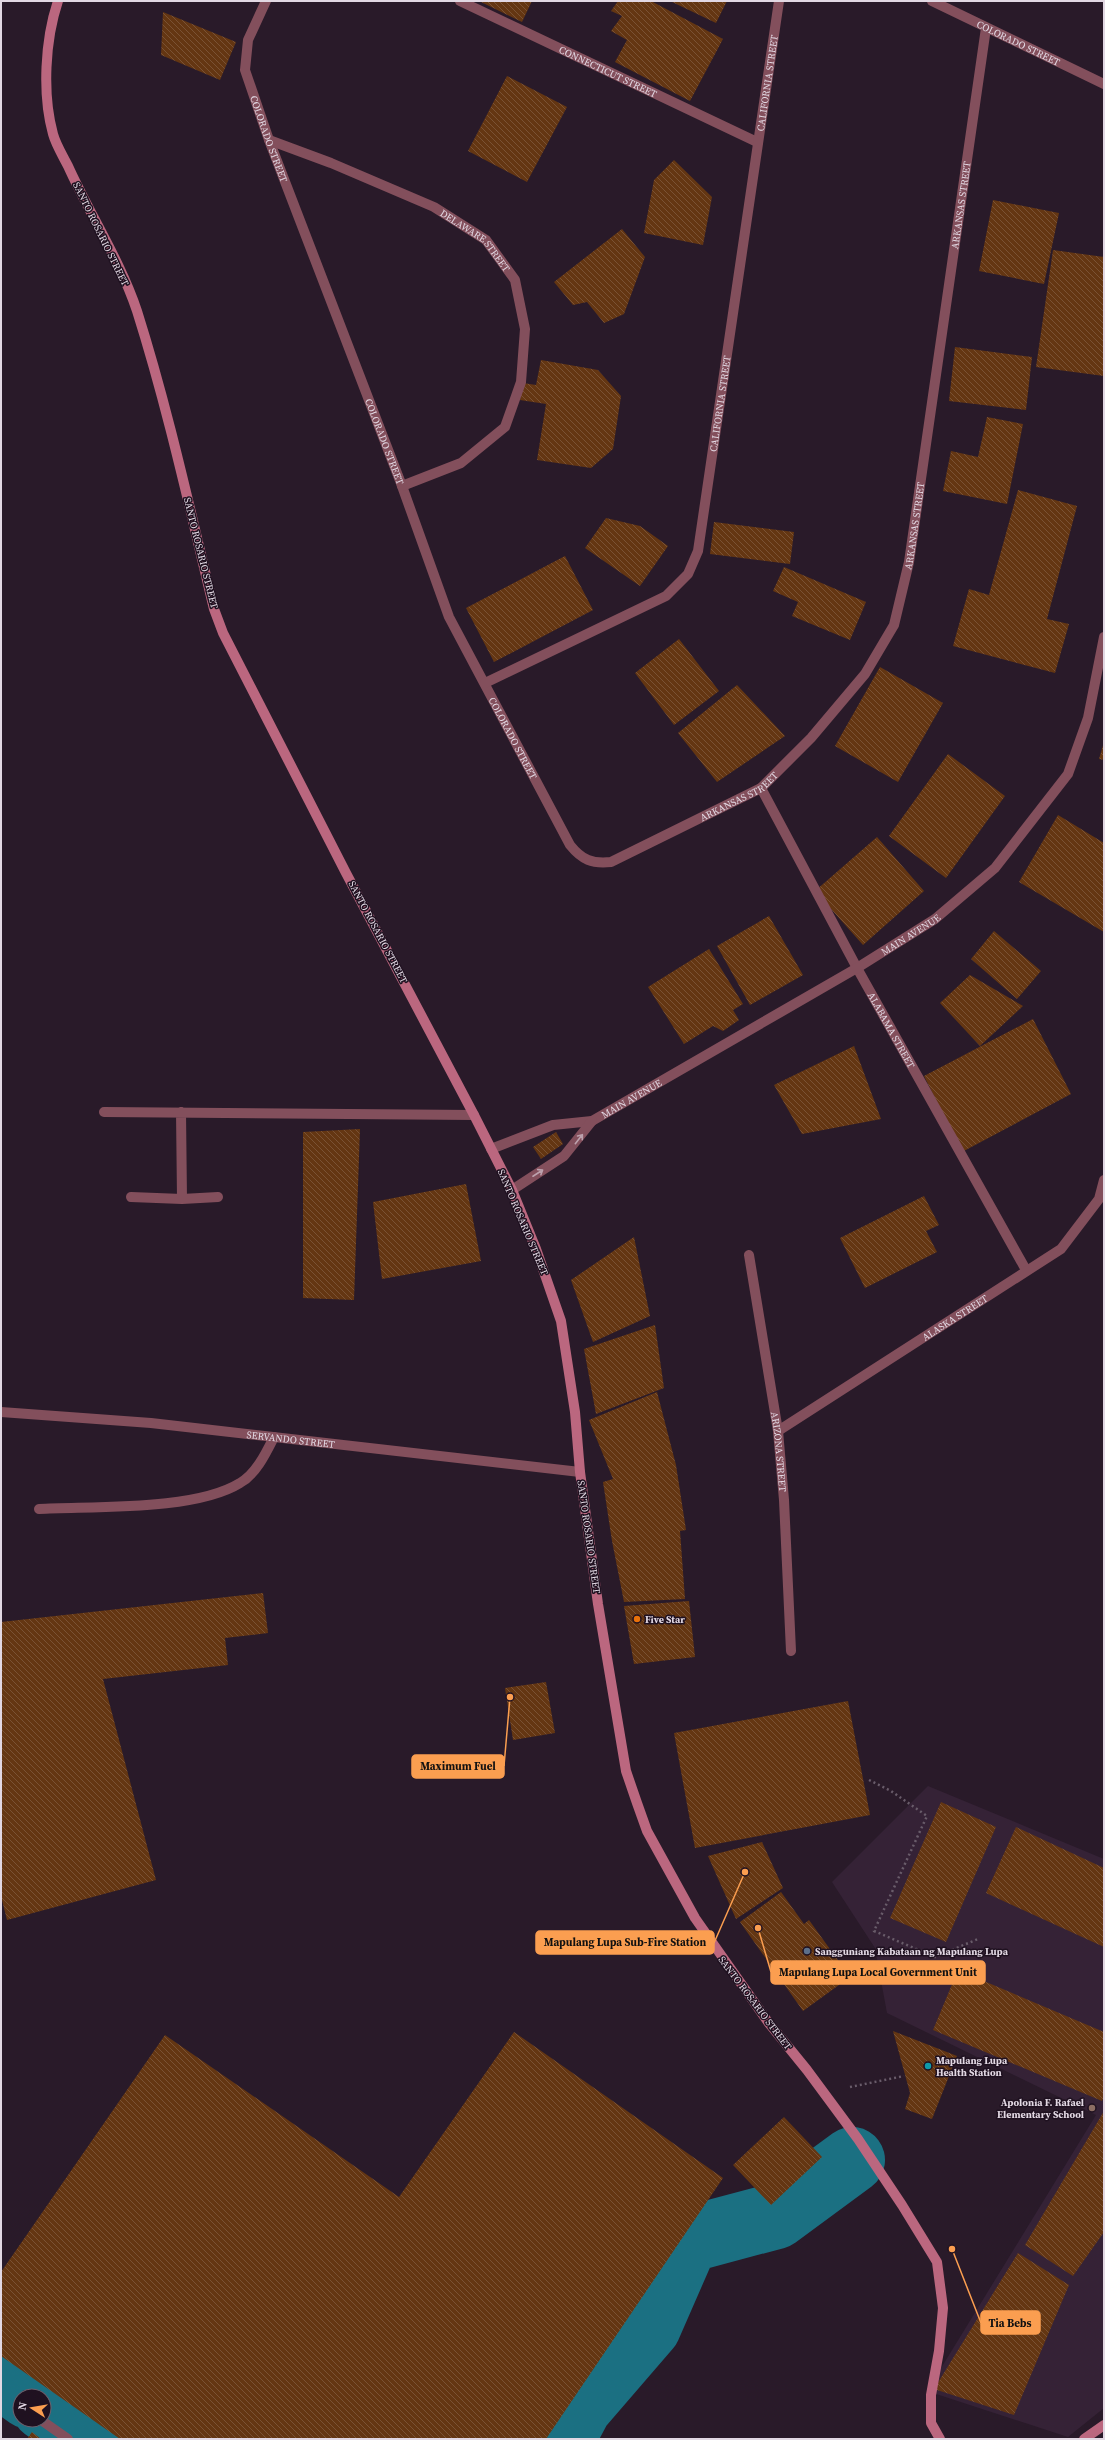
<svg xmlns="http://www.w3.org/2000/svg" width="1105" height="2440" viewBox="0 0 1105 2440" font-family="'Source Serif 4',serif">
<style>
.built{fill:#352236}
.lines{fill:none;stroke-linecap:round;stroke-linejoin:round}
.river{stroke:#1b7082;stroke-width:66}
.building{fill:url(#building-back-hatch)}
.path{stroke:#695c6a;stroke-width:2.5;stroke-dasharray:2 3;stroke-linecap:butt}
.lane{stroke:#834f5c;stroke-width:10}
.street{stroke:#834f5c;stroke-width:10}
.secondary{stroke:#bb677f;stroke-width:10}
.oneway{stroke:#bca1ad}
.food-dot{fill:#e8710a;stroke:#1f1120;stroke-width:1.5}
.service-dot{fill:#5c6f8a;stroke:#1f1120;stroke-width:1.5}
.culture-dot{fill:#0f9aa8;stroke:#1f1120;stroke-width:1.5}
.education-dot{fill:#8d6e63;stroke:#1f1120;stroke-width:1.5}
.labels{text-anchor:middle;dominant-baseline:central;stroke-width:3;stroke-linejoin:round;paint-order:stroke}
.street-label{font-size:10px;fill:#e2d8e3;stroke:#1f1120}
.poi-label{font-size:10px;font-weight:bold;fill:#e2d8e3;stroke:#1f1120;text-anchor:start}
.leader{fill:none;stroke:#fb9e50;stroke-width:1.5}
.callout-dot{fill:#fb9e50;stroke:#1f1120;stroke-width:1.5}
.callout{fill:#fb9e50;stroke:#fb9e50;stroke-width:1.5}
.callout-label{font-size:11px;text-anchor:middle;font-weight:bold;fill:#111}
</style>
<defs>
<pattern id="building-back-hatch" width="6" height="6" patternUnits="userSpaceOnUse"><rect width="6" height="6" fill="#643612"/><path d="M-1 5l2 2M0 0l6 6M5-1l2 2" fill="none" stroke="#7a5234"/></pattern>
</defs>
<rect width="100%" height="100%" fill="#291a29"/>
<!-- built -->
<path class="built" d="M 928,1786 L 1104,1859 L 1104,2408 L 1068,2437 L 927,2391 L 1096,2115 L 887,2013 L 875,1948 L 832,1882 Z"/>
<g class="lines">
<!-- river -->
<path class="river" d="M 1,2376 L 29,2396
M 44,2407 L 89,2439
M 562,2439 L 579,2407 L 648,2327 L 686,2240 L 776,2216 L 852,2160"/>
</g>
<!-- building -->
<path class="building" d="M 479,1 L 532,1 L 522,22 Z
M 618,1 L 651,1 L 723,39 L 690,101 L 615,62 L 627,40 L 611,31 L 622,16 L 611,11 Z
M 670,1 L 727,1 L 716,23 Z
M 163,12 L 236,42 L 220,80 L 161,55 Z
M 507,76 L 567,107 L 527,182 L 468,151 Z
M 674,160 L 712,197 L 703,245 L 644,233 L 654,180 Z
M 993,200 L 1059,213 L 1044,284 L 979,271 Z
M 622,229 L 645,257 L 624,314 L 604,323 L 587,302 L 573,305 L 554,282 Z
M 1053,250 L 1104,257 L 1104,376 L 1036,367 Z
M 955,347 L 1032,357 L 1026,410 L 949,401 Z
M 541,360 L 598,370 L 621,396 L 613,449 L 591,468 L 537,460 L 546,404 L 520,400 L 523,383 L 536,385 Z
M 987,417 L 1023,424 L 1007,504 L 943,491 L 951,451 L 978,457 Z
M 1018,490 L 1077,506 L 1047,619 L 1069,624 L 1055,673 L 953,646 L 969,589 L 989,595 Z
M 606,518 L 640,526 L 668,546 L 640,586 L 585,548 Z
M 714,522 L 794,532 L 790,564 L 710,554 Z
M 565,556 L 593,610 L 494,662 L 466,608 Z
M 784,567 L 866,602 L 850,640 L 792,616 L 798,602 L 773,591 Z
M 679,639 L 719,691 L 674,725 L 635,673 Z
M 880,667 L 943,703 L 898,782 L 835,746 Z
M 737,685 L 785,736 L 717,782 L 678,733 Z
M 1104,742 L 1104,760 L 1099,759 Z
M 948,754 L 1005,796 L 946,878 L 889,836 Z
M 1058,815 L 1104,843 L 1104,932 L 1019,882 Z
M 877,837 L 924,891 L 863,945 L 815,891 Z
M 769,916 L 803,975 L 750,1005 L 717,946 Z
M 994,931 L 1041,971 L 1017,999 L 971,959 Z
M 709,949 L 743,1004 L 733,1010 L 739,1020 L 723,1031 L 713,1026 L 684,1044 L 648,987 Z
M 970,975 L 1023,1006 L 980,1046 L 940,1003 Z
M 1033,1019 L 1071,1094 L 962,1152 L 924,1076 Z
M 854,1046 L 881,1119 L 802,1134 L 774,1085 Z
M 360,1129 L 354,1300 L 303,1298 L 303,1132 Z
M 556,1132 L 563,1144 L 541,1159 L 533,1147 Z
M 466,1184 L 481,1261 L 382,1279 L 373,1202 Z
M 924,1196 L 939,1225 L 926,1231 L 937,1252 L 865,1288 L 840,1238 Z
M 634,1237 L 650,1316 L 593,1342 L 571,1280 Z
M 655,1325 L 664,1388 L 596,1414 L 584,1349 Z
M 657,1392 L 676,1465 L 686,1530 L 680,1531 L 685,1599 L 624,1602 L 612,1541 L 603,1482 L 613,1479 L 589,1420 Z
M 263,1593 L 268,1633 L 225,1638 L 228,1665 L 103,1679 L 156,1880 L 7,1920 L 1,1896 L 1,1622 Z
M 689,1601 L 695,1657 L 634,1664 L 624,1606 Z
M 546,1682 L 555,1733 L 513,1740 L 505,1688 Z
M 848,1701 L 870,1815 L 695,1848 L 674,1733 Z
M 941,1802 L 996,1827 L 946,1942 L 890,1918 Z
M 1016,1827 L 1104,1868 L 1104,1947 L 986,1893 Z
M 762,1842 L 783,1888 L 736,1919 L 708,1856 Z
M 781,1892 L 804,1924 L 809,1920 L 850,1977 L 803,2011 L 740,1922 Z
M 958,1970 L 1104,2032 L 1104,2096 L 1102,2101 L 933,2030 Z
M 893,2031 L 957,2056 L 932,2119 L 905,2109 L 910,2093 Z
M 514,2032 L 723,2178 L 546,2439 L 120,2439 L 1,2356 L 1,2272 L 165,2035 L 399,2197 Z
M 1104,2111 L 1104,2232 L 1073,2276 L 1025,2245 Z
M 784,2117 L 822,2157 L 771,2205 L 733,2165 Z
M 1018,2253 L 1069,2285 L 1014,2415 L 934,2389 Z
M 32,2432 L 41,2439 L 27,2439 Z"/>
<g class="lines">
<!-- path -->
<path class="path" d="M 869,1780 L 891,1791 L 927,1816 L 874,1931 L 935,1957 L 978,1939
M 850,2087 L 904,2076"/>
<!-- lane -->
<path class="lane" d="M 104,1112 L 474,1115
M 181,1112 L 182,1199
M 131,1197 L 182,1199 L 218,1197
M 39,1509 C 93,1506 195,1511 240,1483 C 256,1474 266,1453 274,1437
M 41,2420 L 68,2439"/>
<!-- street -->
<g class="street">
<path id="s1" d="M 266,1 L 248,40 L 245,70 L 269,140 L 402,486 L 449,617 L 570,845 C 582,860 592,864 611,862 L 761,788 L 811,738 L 865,674 L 894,625 L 909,562 L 986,28"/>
<path id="s2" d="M 460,1 L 757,142"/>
<path id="s3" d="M 932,1 L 1104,84"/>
<path id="s4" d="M 269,140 L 331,163 L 434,207 L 486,240 L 515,280 L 525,329 L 521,382 L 505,427 L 461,463 L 402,486"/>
<path id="s5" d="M 485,683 L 666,596 L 688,574 L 698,551 L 779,1"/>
<path id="s6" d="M 761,788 L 857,968 L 1026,1270"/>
<path id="s7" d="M 491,1149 L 553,1125 L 592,1121 L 857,968 L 935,919 L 995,868 L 1068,774 L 1088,718 L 1104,637"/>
<path d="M 512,1190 L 564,1156 L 592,1121"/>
<path id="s8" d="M 749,1255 L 778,1431 L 784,1500 L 791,1651"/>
<path id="s9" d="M 1,1412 L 151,1423 L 580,1472"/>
<path id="s10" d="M 778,1431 L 1061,1249 L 1099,1199 L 1104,1180"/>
</g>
<!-- secondary -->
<path class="secondary" d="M 58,1 C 45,40 42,94 53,134 C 56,145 63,156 68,166 C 90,215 120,260 137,311 C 168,409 190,510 214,609 L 223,633 L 346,873 L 474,1115 L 512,1190 L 536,1249 L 561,1321 L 575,1412 L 580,1472 L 598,1604 L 626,1771 L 637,1803 L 647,1831 L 695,1918 L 768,2022 L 807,2070 L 858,2139 L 902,2205 L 937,2262 L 943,2308 L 939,2351 L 931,2395 L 931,2423 L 940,2439
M 1084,2439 L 1104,2425"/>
</g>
<!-- one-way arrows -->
<defs><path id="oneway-shaft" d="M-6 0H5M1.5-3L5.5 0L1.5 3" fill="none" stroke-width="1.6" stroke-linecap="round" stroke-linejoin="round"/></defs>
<g class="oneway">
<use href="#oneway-shaft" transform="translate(579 1139) rotate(-52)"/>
<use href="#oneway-shaft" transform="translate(538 1173) rotate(-33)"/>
</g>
<!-- markers -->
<circle class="food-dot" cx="637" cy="1619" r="4"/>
<circle class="service-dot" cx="807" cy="1951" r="4"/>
<circle class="culture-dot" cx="928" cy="2066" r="4"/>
<circle class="education-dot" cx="1092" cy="2108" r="4"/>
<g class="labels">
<!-- street labels -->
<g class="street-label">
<text stroke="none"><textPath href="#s3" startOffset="96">COLORADO STREET</textPath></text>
<text stroke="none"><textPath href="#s2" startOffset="164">CONNECTICUT STREET</textPath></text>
<text stroke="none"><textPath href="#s5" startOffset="730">CALIFORNIA STREET</textPath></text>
<text stroke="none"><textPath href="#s1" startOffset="146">COLORADO STREET</textPath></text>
<text stroke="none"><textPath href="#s1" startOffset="1766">ARKANSAS STREET</textPath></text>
<text transform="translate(101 234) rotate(64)">SANTO ROSARIO STREET</text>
<text stroke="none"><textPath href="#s4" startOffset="232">DELAWARE STREET</textPath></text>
<text stroke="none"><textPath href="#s5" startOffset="406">CALIFORNIA STREET</textPath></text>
<text stroke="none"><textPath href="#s1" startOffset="470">COLORADO STREET</textPath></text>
<text stroke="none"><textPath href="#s1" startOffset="1442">ARKANSAS STREET</textPath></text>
<text transform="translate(201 553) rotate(76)">SANTO ROSARIO STREET</text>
<text stroke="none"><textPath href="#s1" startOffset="794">COLORADO STREET</textPath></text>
<text stroke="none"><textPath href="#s1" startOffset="1106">ARKANSAS STREET</textPath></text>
<text transform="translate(378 932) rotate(62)">SANTO ROSARIO STREET</text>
<text stroke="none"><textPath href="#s7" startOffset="475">MAIN AVENUE</textPath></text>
<text stroke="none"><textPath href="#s6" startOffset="275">ALABAMA STREET</textPath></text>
<text stroke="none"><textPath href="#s7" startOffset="151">MAIN AVENUE</textPath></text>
<text transform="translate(523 1222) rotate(67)">SANTO ROSARIO STREET</text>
<text stroke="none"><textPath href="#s10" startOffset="210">ALASKA STREET</textPath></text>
<text stroke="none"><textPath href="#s9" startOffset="291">SERVANDO STREET</textPath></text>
<text stroke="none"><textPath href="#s8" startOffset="199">ARIZONA STREET</textPath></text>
<text transform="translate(589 1537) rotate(82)">SANTO ROSARIO STREET</text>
<text transform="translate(755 2003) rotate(53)">SANTO ROSARIO STREET</text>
</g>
<!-- poi labels -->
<g class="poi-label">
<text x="645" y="1619">Five Star</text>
<text x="815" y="1951">Sangguniang Kabataan ng Mapulang Lupa</text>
<text x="936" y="2060">Mapulang Lupa<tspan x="936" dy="12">Health Station</tspan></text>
<text x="1084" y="2102" text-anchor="end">Apolonia F. Rafael<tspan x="1084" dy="12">Elementary School</tspan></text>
</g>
</g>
<!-- callouts -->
<path class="leader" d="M510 1697L504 1766M745 1872L714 1943M758 1928L771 1972M952 2249L981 2323"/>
<g class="callout-dot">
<circle cx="510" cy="1697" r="4"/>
<circle cx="745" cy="1872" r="4"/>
<circle cx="758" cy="1928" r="4"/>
<circle cx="952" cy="2249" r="4"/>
</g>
<g class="callout">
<rect x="412" y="1755" width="92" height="23" rx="4"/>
<rect x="536" y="1931" width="178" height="23" rx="4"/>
<rect x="771" y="1961" width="214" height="23" rx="4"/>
<rect x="981" y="2311" width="59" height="23" rx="4"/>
</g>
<g class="callout-label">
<text x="458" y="1770">Maximum Fuel</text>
<text x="625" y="1946">Mapulang Lupa Sub-Fire Station</text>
<text x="878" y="1976">Mapulang Lupa Local Government Unit</text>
<text x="1010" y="2327">Tia Bebs</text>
</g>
<!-- border -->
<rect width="1105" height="2440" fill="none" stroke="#e2d8e3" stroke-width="4"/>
<!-- north arrow -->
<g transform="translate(32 2408) rotate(282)"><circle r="19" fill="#1f1120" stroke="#6d616e"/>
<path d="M0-3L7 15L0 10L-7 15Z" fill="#fb9e50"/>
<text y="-6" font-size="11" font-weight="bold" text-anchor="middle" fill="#e2d8e3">N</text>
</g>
</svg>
